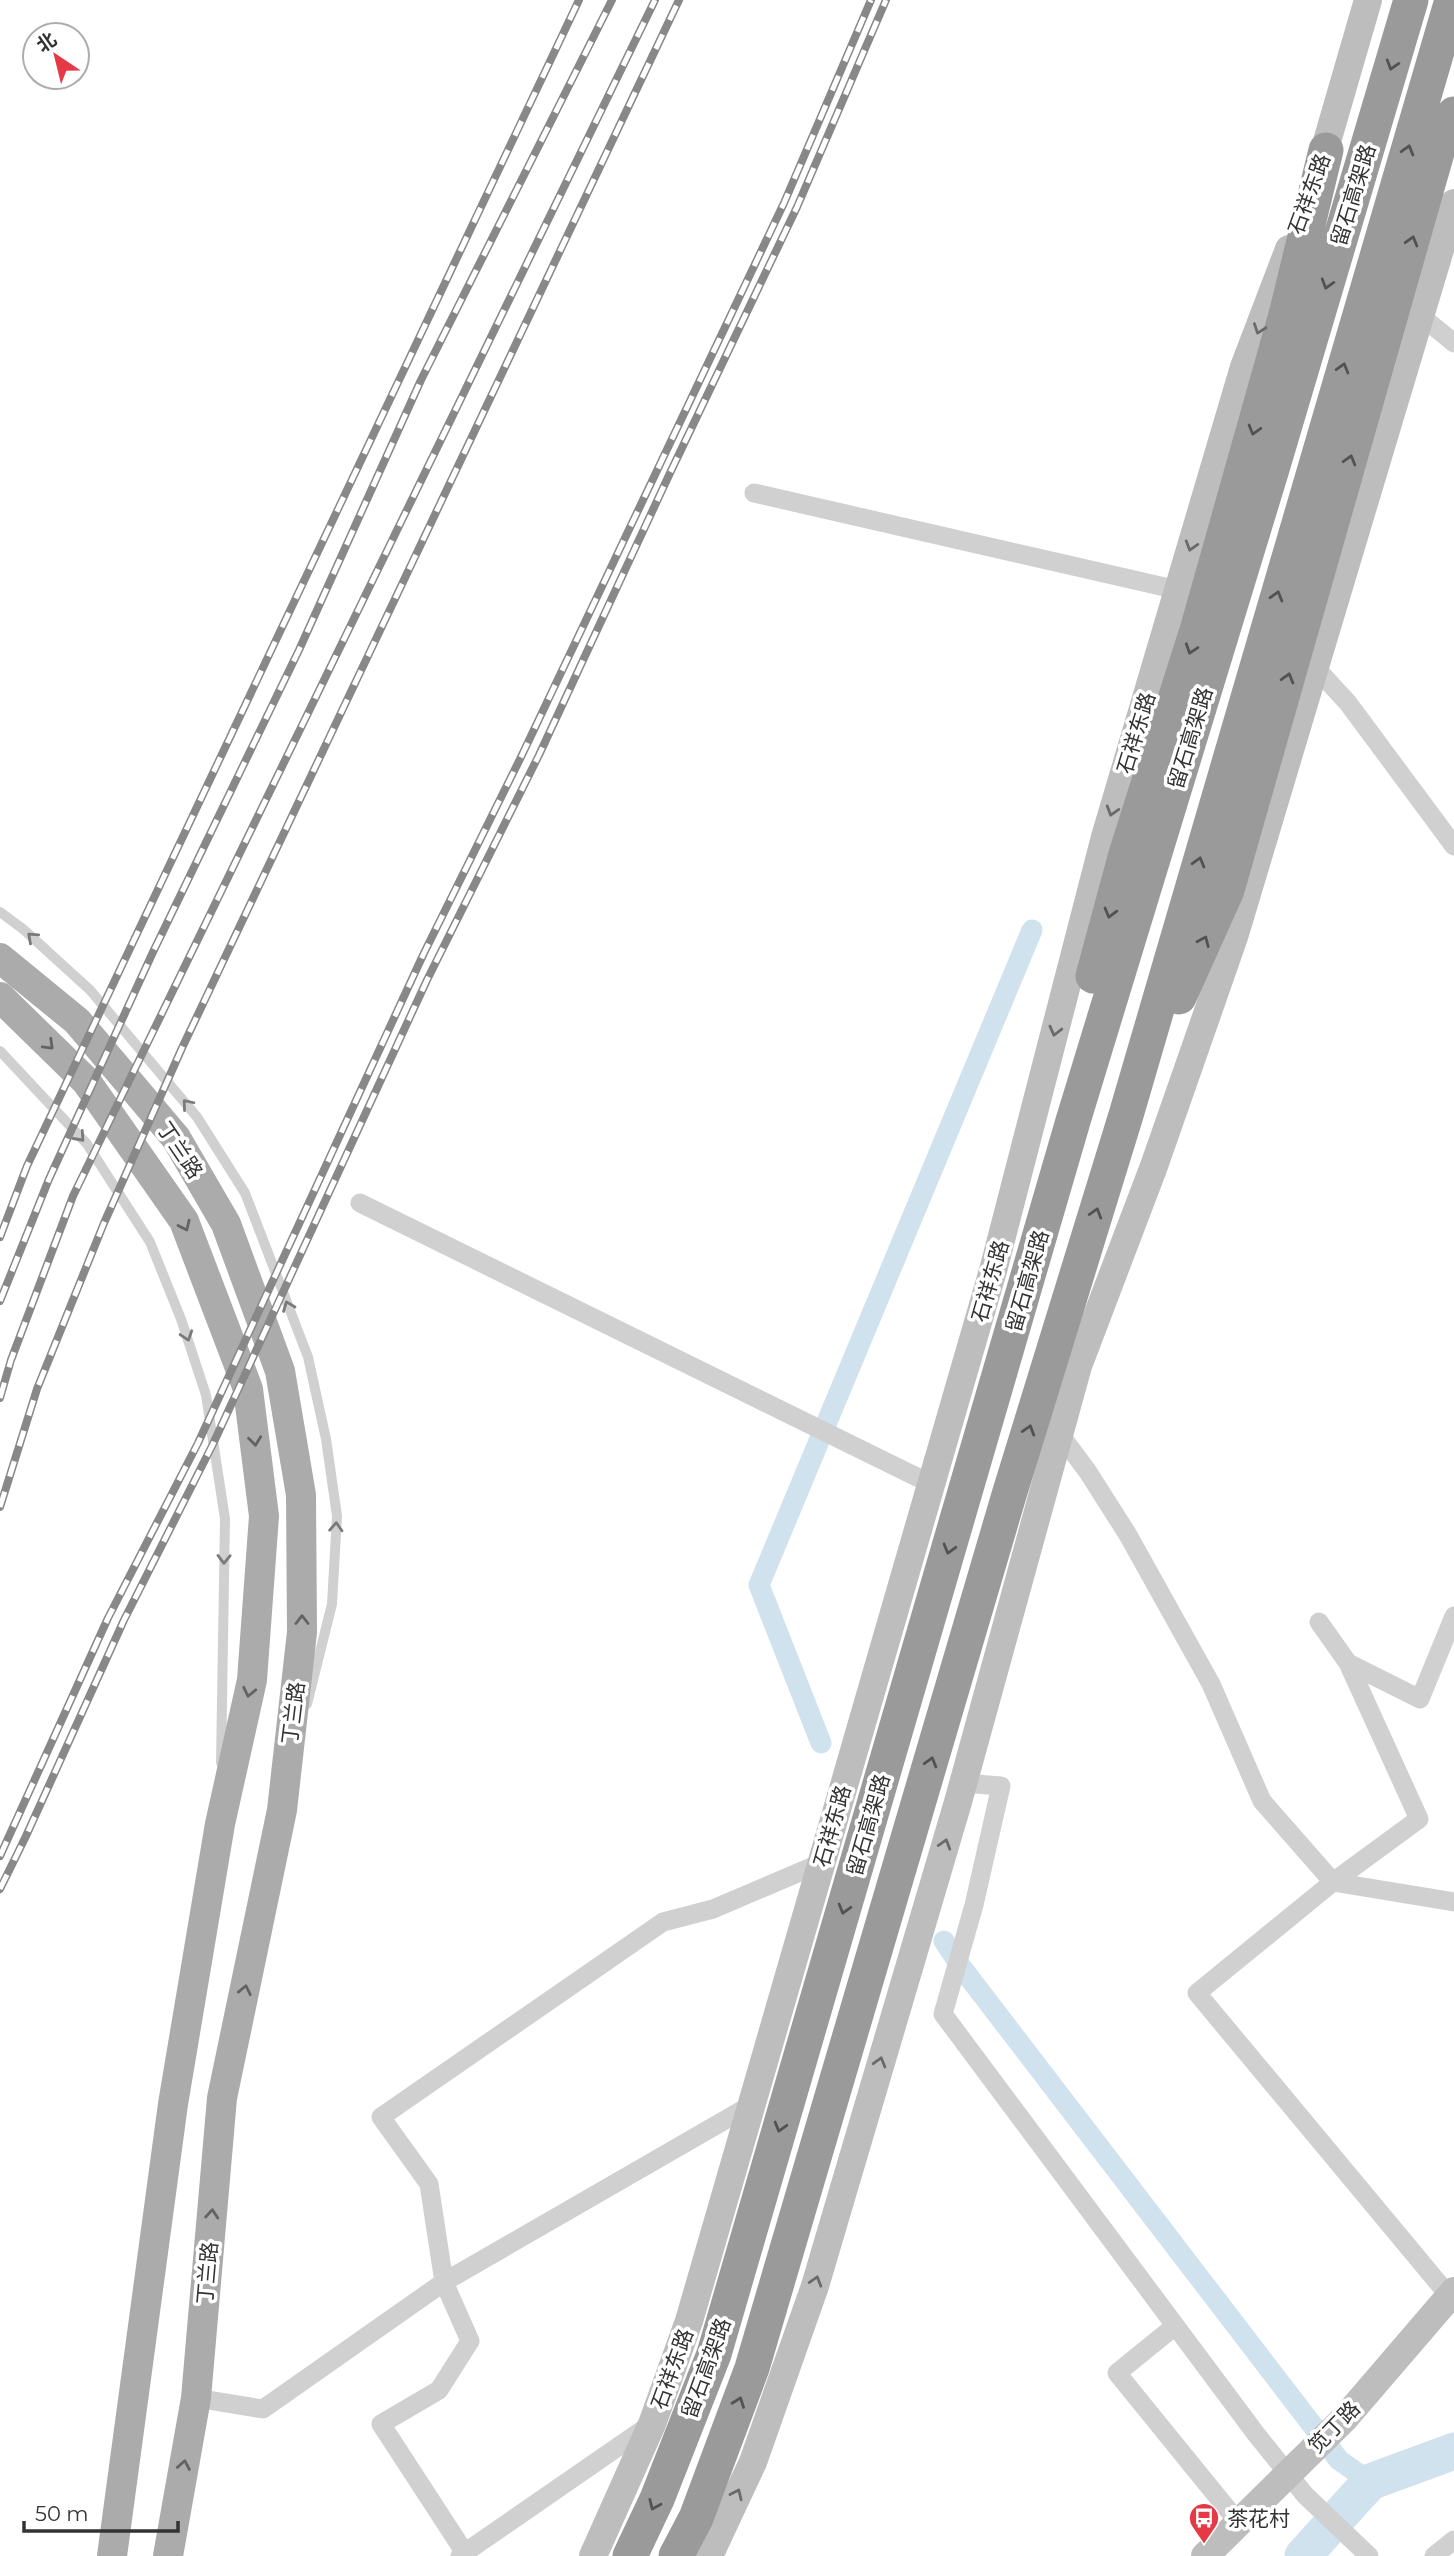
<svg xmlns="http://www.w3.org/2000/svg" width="1454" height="2556" viewBox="0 0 1454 2556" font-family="Montserrat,'Noto Sans SC',sans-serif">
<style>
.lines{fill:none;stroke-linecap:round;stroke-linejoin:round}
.canal{stroke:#cfe2ee;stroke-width:21}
.river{stroke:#cfe2ee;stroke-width:37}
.lane{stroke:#d0d0d0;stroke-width:10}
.street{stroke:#d0d0d0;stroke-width:19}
.secondary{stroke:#bdbdbd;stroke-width:28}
.primary{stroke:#ababab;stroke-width:30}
.highway{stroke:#9a9a9a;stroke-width:35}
.rail-casing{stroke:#888;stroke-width:8}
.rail{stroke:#fff;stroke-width:5;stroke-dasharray:16;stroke-linecap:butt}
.oneway{stroke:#525252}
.oneway2{stroke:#6a6a6a}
.oneway3{stroke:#7a7a7a}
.oneway4{stroke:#636363}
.labels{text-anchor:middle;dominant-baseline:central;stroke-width:7;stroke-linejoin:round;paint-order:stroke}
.street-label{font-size:21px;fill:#333;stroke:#fff}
.poi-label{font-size:21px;fill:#333;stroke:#fff;text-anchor:start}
</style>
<rect width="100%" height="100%" fill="#fff"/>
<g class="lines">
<!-- canal -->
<path class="canal" d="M 821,1743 L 759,1585 L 1032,930
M 944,1941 L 962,1968 L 1339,2460 L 1370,2482"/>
<!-- river -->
<path class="river" d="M 1303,2556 L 1370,2482 L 1454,2451"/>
<!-- lane -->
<path class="lane" d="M 0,912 L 23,929 L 90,990 L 197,1117 L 245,1193 L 308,1357 L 326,1439 L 337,1516 L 332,1604 L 307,1704
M 0,1051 L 87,1144 L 150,1242 L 181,1319 L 206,1395 L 225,1519 L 221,1763"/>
<!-- street -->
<path class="street" d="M 1421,316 L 1454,343
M 754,493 L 1178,590
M 1315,667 L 1348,703 L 1454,846
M 360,1203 L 931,1484
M 1059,1433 L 1088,1472 L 1128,1535 L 1211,1684 L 1262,1801 L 1333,1882 L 1454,1902
M 1319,1622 L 1348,1663 L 1419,1819 L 1333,1882 L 1197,1993 L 1450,2297
M 1348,1663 L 1420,1699 L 1454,1616
M 963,1783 L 1001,1786 L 974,1905 L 943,2014 L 1256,2434 L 1305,2495 L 1369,2556
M 1175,2326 L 1117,2373 L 1238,2522
M 196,2398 L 263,2409 L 444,2282 L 751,2105
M 465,2553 L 381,2424 L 439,2390 L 470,2341 L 444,2282 L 429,2184 L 381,2117 L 663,1922 L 713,1909 L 821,1863
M 460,2556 L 651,2424
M 1434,2556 L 1454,2540"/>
<!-- secondary -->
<path class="secondary" d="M 1319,169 L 1368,0
M 593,2556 L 652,2424 L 689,2321 L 994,1267 L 1105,837 L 1244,367 L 1289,249
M 709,2556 L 753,2462 L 815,2286 L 958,1802 L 1078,1366 L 1154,1166 L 1234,937 L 1454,203
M 1205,2556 L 1345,2418 L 1454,2291"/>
<!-- primary -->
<path class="primary" d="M 0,958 L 77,1021 L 176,1138 L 226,1224 L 280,1371 L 301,1495 L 302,1632 L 282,1810 L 222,2098 L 196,2398 L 168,2556
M 0,997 L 86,1081 L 184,1221 L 248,1389 L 264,1516 L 252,1680 L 220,1824 L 173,2104 L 112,2556"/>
<!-- highway -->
<path class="highway" d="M 1093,976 L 1126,854 L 1198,627 L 1287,311 L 1326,150
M 1179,997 L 1227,890 L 1438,149 L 1454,114
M 630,2556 L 657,2499 L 714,2354 L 1073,1121 L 1272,469 L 1411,0
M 676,2556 L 696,2518 L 752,2368 L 1009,1495 L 1126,1115 L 1452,0"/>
<!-- rail casing -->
<g class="rail-casing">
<path id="rail" d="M 0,1237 L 27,1166 L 579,0
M 0,1301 L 49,1179 L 153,952 L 299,650 L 421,380 L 612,0
M 0,1398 L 11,1360 L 73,1196 L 655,0
M 0,1507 L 37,1389 L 104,1223 L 182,1048 L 679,0
M 0,1856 L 108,1618 L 198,1443 L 424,953 L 521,757 L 784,203 L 871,0
M 0,1889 L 26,1836 L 124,1620 L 213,1444 L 427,980 L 539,755 L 670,473 L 797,207 L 886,0"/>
</g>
<!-- rail -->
<use href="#rail" class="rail"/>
</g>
<!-- one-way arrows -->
<defs><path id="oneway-chevron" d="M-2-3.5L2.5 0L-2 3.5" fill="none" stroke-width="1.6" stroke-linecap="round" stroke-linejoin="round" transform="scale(1.75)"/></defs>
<g class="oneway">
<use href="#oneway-chevron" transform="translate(1392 65) rotate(107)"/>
<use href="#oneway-chevron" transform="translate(1408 150) rotate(-74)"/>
<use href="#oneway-chevron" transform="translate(1412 241) rotate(-74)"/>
<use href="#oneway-chevron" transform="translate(1327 284) rotate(107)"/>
<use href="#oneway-chevron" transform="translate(1343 368) rotate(-74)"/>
<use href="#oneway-chevron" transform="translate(1254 430) rotate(106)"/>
<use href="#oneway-chevron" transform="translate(1350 460) rotate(-74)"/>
<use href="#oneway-chevron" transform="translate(1277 596) rotate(-74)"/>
<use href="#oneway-chevron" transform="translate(1191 649) rotate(108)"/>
<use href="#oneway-chevron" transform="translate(1288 678) rotate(-74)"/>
<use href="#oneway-chevron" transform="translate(1199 862) rotate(-74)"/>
<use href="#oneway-chevron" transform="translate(1110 913) rotate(105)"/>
<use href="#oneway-chevron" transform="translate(1204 941) rotate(-66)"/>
<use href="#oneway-chevron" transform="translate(1096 1213) rotate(-73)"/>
<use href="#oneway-chevron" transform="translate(1029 1430) rotate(-73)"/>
<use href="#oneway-chevron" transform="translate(949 1549) rotate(106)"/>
<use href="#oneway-chevron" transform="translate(931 1762) rotate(-74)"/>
<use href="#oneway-chevron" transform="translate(844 1909) rotate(106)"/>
<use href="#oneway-chevron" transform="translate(780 2127) rotate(106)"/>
<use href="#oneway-chevron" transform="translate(739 2402) rotate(-70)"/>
<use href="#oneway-chevron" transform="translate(654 2505) rotate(114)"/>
</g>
<g class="oneway2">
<use href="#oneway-chevron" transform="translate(1259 329) rotate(110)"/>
<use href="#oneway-chevron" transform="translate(1191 546) rotate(107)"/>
<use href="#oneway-chevron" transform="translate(1112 811) rotate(107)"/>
<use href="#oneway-chevron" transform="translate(1055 1031) rotate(104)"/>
<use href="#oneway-chevron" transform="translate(945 1844) rotate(-73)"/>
<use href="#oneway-chevron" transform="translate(880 2062) rotate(-74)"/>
<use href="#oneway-chevron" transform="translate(816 2281) rotate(-73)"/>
<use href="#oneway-chevron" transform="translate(737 2494) rotate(-65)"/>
</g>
<g class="oneway3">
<use href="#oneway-chevron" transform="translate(32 937) rotate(-138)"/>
<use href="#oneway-chevron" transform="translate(187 1104) rotate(-130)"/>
<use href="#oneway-chevron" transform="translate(80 1137) rotate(48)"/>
<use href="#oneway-chevron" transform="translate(288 1306) rotate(-111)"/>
<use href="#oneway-chevron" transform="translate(187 1336) rotate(72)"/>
<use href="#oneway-chevron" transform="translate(336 1527) rotate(-87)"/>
<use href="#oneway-chevron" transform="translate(224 1559) rotate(91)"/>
</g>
<g class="oneway4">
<use href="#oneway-chevron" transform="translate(49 1045) rotate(44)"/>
<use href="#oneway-chevron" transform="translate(185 1226) rotate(65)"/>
<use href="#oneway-chevron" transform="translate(255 1441) rotate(83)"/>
<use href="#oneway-chevron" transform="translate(302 1620) rotate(-90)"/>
<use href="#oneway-chevron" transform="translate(249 1692) rotate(102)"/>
<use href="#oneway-chevron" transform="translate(245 1990) rotate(-78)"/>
<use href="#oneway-chevron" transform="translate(212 2214) rotate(-85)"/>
<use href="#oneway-chevron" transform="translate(184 2465) rotate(-80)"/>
</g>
<!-- icons -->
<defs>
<g id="bus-pin" transform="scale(1.575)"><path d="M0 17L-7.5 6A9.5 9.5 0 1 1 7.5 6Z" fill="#e63946" stroke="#fff"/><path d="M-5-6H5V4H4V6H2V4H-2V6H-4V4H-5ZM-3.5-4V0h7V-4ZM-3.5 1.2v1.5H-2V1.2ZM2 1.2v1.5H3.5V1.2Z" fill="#fff"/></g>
</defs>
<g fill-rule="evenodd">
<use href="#bus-pin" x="1204" y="2518"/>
</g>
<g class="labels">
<!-- street labels -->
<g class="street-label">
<text transform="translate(1309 194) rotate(-70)">石祥东路</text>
<text transform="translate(1353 195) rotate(-73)">留石高架路</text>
<text transform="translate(1136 733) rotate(-73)">石祥东路</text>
<text transform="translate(1190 738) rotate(-73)">留石高架路</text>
<text transform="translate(180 1150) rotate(56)">丁兰路</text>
<text transform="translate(990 1281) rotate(-74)">石祥东路</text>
<text transform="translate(1027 1281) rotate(-74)">留石高架路</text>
<text transform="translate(293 1713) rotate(-83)">丁兰路</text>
<text transform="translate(868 1825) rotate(-74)">留石高架路</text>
<text transform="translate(832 1826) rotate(-74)">石祥东路</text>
<text transform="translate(207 2273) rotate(-85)">丁兰路</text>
<text transform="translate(706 2368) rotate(-70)">留石高架路</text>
<text transform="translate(672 2369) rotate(-70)">石祥东路</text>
<text transform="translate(1334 2427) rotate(-46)">笕丁路</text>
</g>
<!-- poi labels -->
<g class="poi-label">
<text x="1227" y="2518">茶花村</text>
</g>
</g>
<!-- north arrow -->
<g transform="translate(56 56) rotate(325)"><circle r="33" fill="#ffffff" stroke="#adadad" stroke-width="2"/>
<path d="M0-5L12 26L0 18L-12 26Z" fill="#e63946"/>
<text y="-10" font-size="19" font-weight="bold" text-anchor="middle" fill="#333333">北</text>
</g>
<!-- scale -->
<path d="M24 2521v10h154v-10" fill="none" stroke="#333333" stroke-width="3.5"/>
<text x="35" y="2521" font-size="21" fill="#333333" stroke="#ffffff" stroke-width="5" paint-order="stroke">50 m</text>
</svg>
